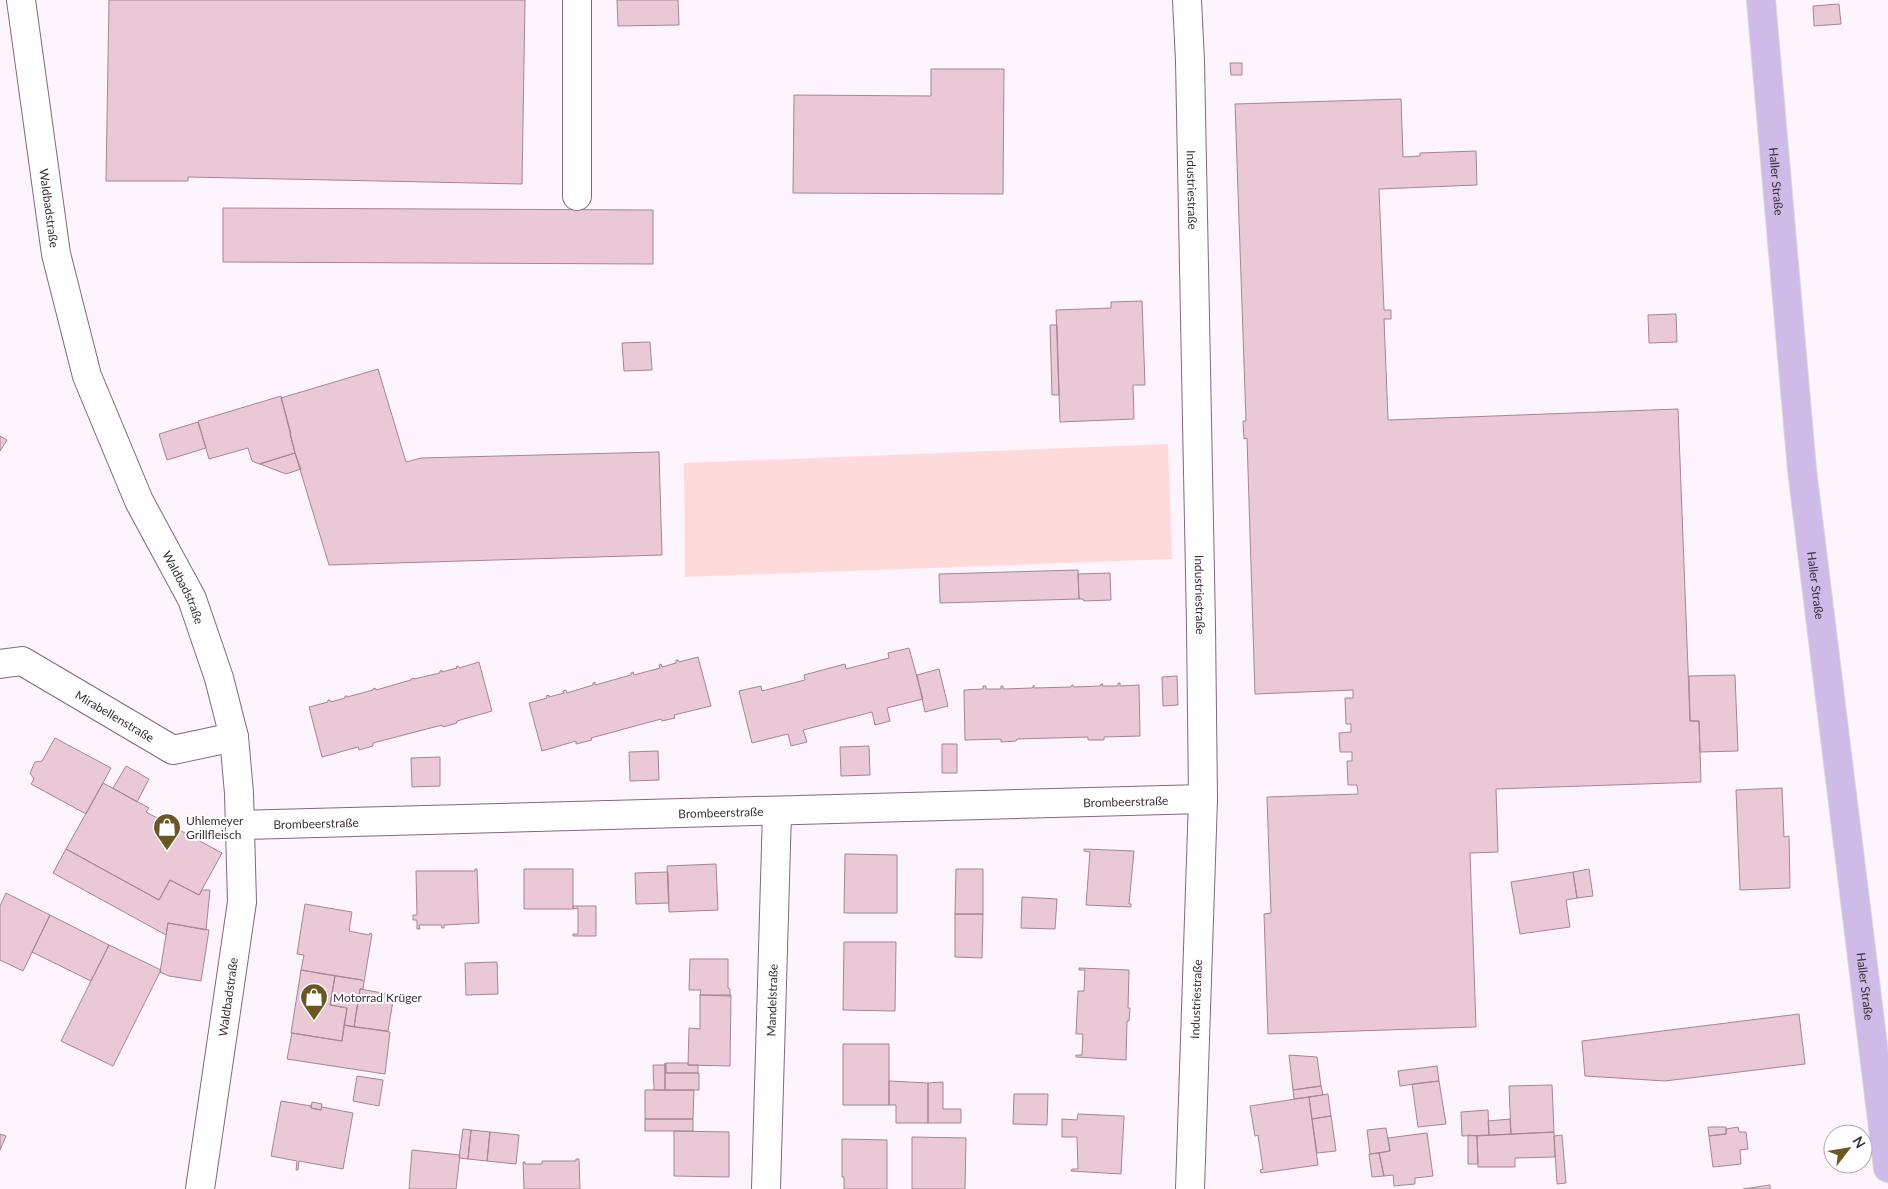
<svg xmlns="http://www.w3.org/2000/svg" width="1888" height="1189" viewBox="0 0 1888 1189" font-family="Lato,sans-serif">
<style>
.green{fill:#ffdadb}
.building{fill:#eac8d6;stroke:#a58692}
.lines{fill:none;stroke-linecap:round;stroke-linejoin:round}
.minor-casing{stroke:#80697e;stroke-width:30}
.major-casing{stroke:#d8d6d7;stroke-width:30}
.minor{stroke:#fff;stroke-width:28}
.major{stroke:#cfbbe8;stroke-width:28}
.labels{text-anchor:middle;dominant-baseline:central;stroke-width:4;stroke-linejoin:round;paint-order:stroke}
.street-label{font-size:12px;fill:#3a3039;stroke:#fff}
.poi-label{font-size:12px;fill:#3a3039;stroke:#fff;text-anchor:start}
</style>
<rect width="100%" height="100%" fill="#fef4fe"/>
<!-- green -->
<path class="green" d="M 1168,444 L 1172,559 L 685,577 L 684,463 Z"/>
<!-- building -->
<path class="building" d="M 109,0 L 525,0 L 522,184 L 188,177 L 188,181 L 106,181 Z
M 617,0 L 678,0 L 679,25 L 618,26 Z
M 1839,4 L 1841,24 L 1814,26 L 1813,6 Z
M 1230,63 L 1242,63 L 1242,75 L 1231,75 Z
M 931,69 L 1004,69 L 1003,194 L 793,193 L 794,95 L 931,96 Z
M 1401,99 L 1403,157 L 1420,156 L 1420,153 L 1476,151 L 1477,185 L 1379,189 L 1384,310 L 1391,310 L 1391,319 L 1384,319 L 1388,420 L 1678,409 L 1690,721 L 1699,721 L 1701,782 L 1496,789 L 1498,852 L 1470,853 L 1476,1027 L 1268,1034 L 1264,914 L 1271,913 L 1267,797 L 1358,794 L 1357,785 L 1348,785 L 1347,761 L 1352,761 L 1352,752 L 1340,752 L 1339,733 L 1351,732 L 1351,724 L 1346,724 L 1345,698 L 1353,698 L 1353,690 L 1255,694 L 1247,438 L 1244,439 L 1243,421 L 1246,421 L 1235,104 Z
M 223,208 L 653,210 L 653,264 L 223,262 Z
M 1142,301 L 1145,385 L 1133,385 L 1134,419 L 1060,422 L 1056,310 L 1111,308 L 1111,302 Z
M 1676,314 L 1677,342 L 1649,343 L 1648,315 Z
M 1050,325 L 1057,325 L 1059,395 L 1052,395 Z
M 650,342 L 652,370 L 624,371 L 622,343 Z
M 378,369 L 406,462 L 421,458 L 659,452 L 662,555 L 329,565 L 295,453 L 290,434 L 291,433 L 281,398 Z
M 281,396 L 295,453 L 259,464 L 252,461 L 248,448 L 209,459 L 198,421 Z
M 198,422 L 206,448 L 167,460 L 159,434 Z
M 0,436 L 7,440 L 0,451 Z
M 295,453 L 301,469 L 286,474 L 260,464 Z
M 1078,570 L 1079,599 L 940,603 L 939,574 Z
M 1110,573 L 1111,600 L 1084,601 L 1083,599 L 1079,599 L 1078,574 Z
M 909,648 L 923,699 L 887,708 L 890,721 L 875,725 L 872,712 L 803,730 L 807,742 L 791,746 L 788,734 L 752,743 L 739,691 L 761,686 L 762,691 L 805,680 L 804,675 L 845,664 L 846,669 L 889,658 L 888,653 Z
M 698,657 L 711,706 L 674,715 L 675,718 L 662,721 L 661,719 L 591,738 L 592,740 L 576,744 L 576,741 L 542,751 L 529,703 L 547,698 L 546,696 L 549,695 L 549,697 L 564,693 L 563,691 L 566,690 L 567,693 L 593,685 L 593,683 L 595,682 L 595,685 L 631,675 L 631,673 L 633,672 L 634,675 L 660,668 L 659,665 L 661,664 L 662,667 L 676,663 L 676,660 L 678,660 L 679,662 Z
M 479,662 L 492,711 L 457,721 L 457,723 L 443,727 L 442,725 L 373,743 L 373,746 L 359,750 L 358,747 L 322,757 L 309,707 L 328,702 L 328,700 L 330,700 L 331,702 L 345,698 L 345,696 L 347,696 L 347,697 L 373,690 L 373,689 L 375,688 L 376,690 L 411,680 L 411,679 L 414,678 L 414,679 L 440,673 L 440,671 L 442,670 L 442,672 L 457,668 L 456,667 L 458,666 L 459,668 Z
M 939,669 L 948,706 L 925,712 L 917,675 Z
M 1735,675 L 1738,751 L 1700,752 L 1699,721 L 1690,721 L 1689,676 Z
M 1177,676 L 1178,705 L 1163,706 L 1162,677 Z
M 1118,683 L 1120,683 L 1120,686 L 1139,685 L 1140,736 L 1104,737 L 1104,740 L 1088,740 L 1088,737 L 1017,739 L 1016,741 L 1001,742 L 1001,739 L 965,740 L 964,690 L 983,689 L 983,686 L 986,686 L 986,689 L 1001,689 L 1001,686 L 1003,686 L 1003,689 L 1032,688 L 1034,685 L 1034,688 L 1071,687 L 1072,685 L 1073,685 L 1074,687 L 1100,686 L 1101,684 L 1103,684 L 1102,686 L 1118,686 Z
M 55,738 L 111,768 L 86,814 L 31,784 L 34,779 L 30,773 L 35,762 L 42,761 Z
M 942,744 L 957,744 L 957,773 L 942,773 Z
M 869,746 L 870,775 L 841,776 L 840,747 Z
M 658,751 L 659,780 L 630,781 L 629,752 Z
M 440,757 L 440,786 L 412,787 L 411,758 Z
M 126,766 L 149,779 L 137,802 L 113,788 Z
M 103,783 L 149,808 L 146,812 L 222,853 L 199,895 L 170,880 L 159,900 L 66,849 Z
M 1782,788 L 1784,837 L 1789,836 L 1790,888 L 1740,890 L 1736,790 Z
M 66,849 L 159,900 L 170,880 L 199,895 L 202,890 L 210,890 L 206,930 L 168,923 L 166,935 L 53,873 Z
M 1084,849 L 1134,851 L 1129,904 L 1131,904 L 1131,907 L 1086,905 L 1090,852 L 1084,851 Z
M 845,854 L 897,855 L 897,913 L 844,913 Z
M 716,864 L 718,910 L 669,912 L 667,866 Z
M 475,869 L 477,869 L 479,923 L 444,925 L 444,928 L 442,928 L 441,925 L 419,925 L 420,929 L 417,929 L 417,920 L 413,920 L 413,915 L 417,915 L 416,871 L 475,871 Z
M 524,869 L 573,869 L 573,909 L 524,909 Z
M 956,869 L 983,869 L 983,914 L 955,914 Z
M 1589,869 L 1593,896 L 1577,898 L 1573,872 Z
M 668,872 L 669,903 L 636,904 L 635,873 Z
M 1573,872 L 1577,898 L 1566,900 L 1570,927 L 1520,934 L 1511,882 Z
M 6,893 L 50,915 L 23,971 L 0,960 L 0,906 Z
M 1022,897 L 1057,899 L 1055,929 L 1021,928 Z
M 305,904 L 352,912 L 349,931 L 369,935 L 370,933 L 372,934 L 364,982 L 362,980 L 301,970 L 304,955 L 297,954 Z
M 573,906 L 596,906 L 596,936 L 573,936 L 573,934 L 578,934 L 578,908 L 573,909 Z
M 955,914 L 983,914 L 982,958 L 955,957 Z
M 50,915 L 109,945 L 91,981 L 32,952 Z
M 168,923 L 209,930 L 201,981 L 169,976 L 160,972 Z
M 844,942 L 896,942 L 895,1011 L 843,1010 Z
M 109,945 L 161,970 L 113,1066 L 61,1041 Z
M 690,959 L 728,959 L 728,988 L 730,989 L 730,996 L 700,995 L 701,990 L 689,990 Z
M 497,962 L 498,994 L 466,995 L 465,963 Z
M 1079,968 L 1129,970 L 1128,1008 L 1130,1008 L 1129,1021 L 1127,1021 L 1126,1060 L 1076,1057 L 1076,1055 L 1082,1055 L 1083,1034 L 1076,1034 L 1078,991 L 1084,991 L 1085,970 L 1079,970 Z
M 301,970 L 335,976 L 330,1005 L 347,1008 L 342,1041 L 291,1033 Z
M 335,976 L 362,980 L 364,982 L 363,989 L 360,989 L 354,1027 L 344,1025 L 347,1008 L 330,1005 Z
M 360,989 L 394,995 L 388,1031 L 354,1027 Z
M 700,995 L 731,995 L 730,1066 L 688,1065 L 689,1028 L 700,1029 Z
M 1799,1014 L 1805,1064 L 1665,1081 L 1585,1076 L 1582,1041 Z
M 344,1025 L 390,1032 L 385,1074 L 287,1059 L 292,1033 L 342,1041 Z
M 843,1044 L 889,1044 L 889,1105 L 843,1105 Z
M 1289,1055 L 1317,1057 L 1321,1086 L 1293,1090 Z
M 665,1063 L 666,1073 L 699,1073 L 699,1090 L 665,1090 Z
M 666,1063 L 688,1063 L 688,1065 L 698,1065 L 698,1073 L 666,1073 Z
M 653,1065 L 665,1065 L 665,1090 L 654,1090 Z
M 1437,1066 L 1439,1081 L 1400,1086 L 1398,1071 Z
M 357,1076 L 383,1080 L 379,1106 L 353,1101 Z
M 889,1081 L 928,1083 L 928,1123 L 896,1123 L 896,1105 L 889,1105 Z
M 1439,1081 L 1446,1124 L 1418,1127 L 1412,1084 Z
M 943,1082 L 943,1109 L 961,1109 L 961,1123 L 928,1123 L 928,1083 Z
M 1552,1085 L 1554,1132 L 1511,1134 L 1509,1086 Z
M 1321,1086 L 1323,1095 L 1294,1099 L 1293,1090 Z
M 645,1090 L 694,1090 L 693,1119 L 645,1119 Z
M 1014,1094 L 1048,1094 L 1047,1125 L 1013,1124 Z
M 1328,1094 L 1331,1116 L 1312,1119 L 1309,1097 Z
M 1309,1097 L 1318,1165 L 1261,1173 L 1260,1170 L 1263,1169 L 1258,1135 L 1255,1136 L 1250,1106 Z
M 281,1101 L 311,1106 L 311,1108 L 321,1110 L 322,1107 L 353,1113 L 343,1169 L 299,1161 L 298,1170 L 296,1170 L 297,1161 L 271,1156 Z
M 312,1102 L 322,1104 L 321,1110 L 311,1108 Z
M 1488,1110 L 1489,1135 L 1462,1136 L 1461,1112 Z
M 1078,1114 L 1124,1116 L 1121,1174 L 1071,1171 L 1072,1169 L 1078,1169 L 1077,1137 L 1062,1137 L 1062,1119 L 1077,1120 Z
M 1331,1116 L 1336,1151 L 1317,1153 L 1312,1119 Z
M 645,1119 L 693,1119 L 693,1131 L 645,1131 Z
M 1510,1119 L 1511,1134 L 1489,1135 L 1488,1121 Z
M 1708,1127 L 1726,1127 L 1726,1134 L 1709,1136 Z
M 1738,1127 L 1739,1132 L 1746,1132 L 1748,1149 L 1740,1150 L 1741,1164 L 1713,1167 L 1709,1136 L 1726,1134 L 1726,1129 Z
M 1386,1128 L 1390,1151 L 1370,1154 L 1367,1130 Z
M 463,1129 L 471,1130 L 468,1159 L 459,1158 Z
M 471,1130 L 490,1132 L 487,1161 L 468,1159 Z
M 674,1131 L 729,1132 L 729,1177 L 674,1176 Z
M 490,1132 L 519,1135 L 516,1164 L 487,1161 Z
M 1554,1132 L 1555,1157 L 1515,1158 L 1515,1167 L 1478,1167 L 1477,1136 Z
M 1427,1133 L 1433,1176 L 1415,1178 L 1415,1184 L 1394,1186 L 1393,1175 L 1384,1176 L 1379,1153 L 1390,1151 L 1388,1138 Z
M 0,1134 L 6,1136 L 0,1150 Z
M 1468,1135 L 1477,1136 L 1478,1164 L 1468,1164 Z
M 1562,1135 L 1566,1183 L 1557,1184 L 1554,1136 Z
M 912,1137 L 966,1138 L 965,1189 L 912,1189 Z
M 842,1139 L 887,1140 L 887,1189 L 844,1189 L 844,1177 L 842,1177 Z
M 412,1150 L 460,1155 L 456,1189 L 409,1189 Z
M 1379,1153 L 1384,1176 L 1372,1177 L 1369,1154 Z
M 576,1159 L 579,1159 L 580,1189 L 524,1189 L 523,1162 L 525,1162 L 525,1164 L 542,1164 L 542,1161 L 576,1161 Z
M 1770,1185 L 1770,1189 L 1743,1189 Z"/>
<g class="lines">
<!-- minor casing -->
<g class="minor-casing">
<g id="minor">
<path id="s1" d="M 21,0 L 56,254 L 87,376 L 139,501 L 192,599 L 219,678 L 234,737 L 239,793 L 242,902 L 200,1189"/>
<path id="s2" d="M 1187,0 L 1190,61 L 1201,625 L 1203,799 L 1190,1189"/>
<path d="M 577,196 L 577,0"/>
<path id="s3" d="M 0,664 L 22,661 L 173,750 L 234,737"/>
<path id="s4" d="M 240,825 L 1203,799"/>
<path id="s5" d="M 766,1189 L 777,812"/>
</g>
</g>
<!-- major casing -->
<g class="major-casing">
<g id="major">
<path id="s6" d="M 1761,0 L 1802,470 L 1888,1168"/>
</g>
</g>
<!-- minor -->
<use href="#minor" class="minor"/>
<!-- major -->
<use href="#major" class="major"/>
</g>
<!-- icons -->
<defs>
<g id="shop-pin" transform="scale(1.4375)"><path d="M0 17L-7.5 6A9.5 9.5 0 1 1 7.5 6Z" fill="#6b5726" stroke="#fff"/><path d="M-5-2.5h2.3a2.7 3.5 0 0 1 5.4 0H5L5.5 6h-11ZM-1.5-2.5h3a1.5 2.3 0 0 0-3 0Z" fill="#fff"/></g>
</defs>
<g fill-rule="evenodd">
<use href="#shop-pin" x="167" y="827"/>
<use href="#shop-pin" x="314" y="997"/>
</g>
<g class="labels">
<!-- street labels -->
<g class="street-label">
<text stroke="none"><textPath href="#s6" startOffset="182">Haller Straße</textPath></text>
<text stroke="none"><textPath href="#s2" startOffset="190">Industriestraße</textPath></text>
<text stroke="none"><textPath href="#s1" startOffset="210">Waldbadstraße</textPath></text>
<text stroke="none"><textPath href="#s6" startOffset="588">Haller Straße</textPath></text>
<text stroke="none"><textPath href="#s1" startOffset="615">Waldbadstraße</textPath></text>
<text stroke="none"><textPath href="#s2" startOffset="595">Industriestraße</textPath></text>
<text stroke="none"><textPath href="#s3" startOffset="130">Mirabellenstraße</textPath></text>
<text stroke="none"><textPath href="#s4" startOffset="886">Brombeerstraße</textPath></text>
<text stroke="none"><textPath href="#s4" startOffset="481">Brombeerstraße</textPath></text>
<text stroke="none"><textPath href="#s4" startOffset="76">Brombeerstraße</textPath></text>
<text stroke="none"><textPath href="#s6" startOffset="992">Haller Straße</textPath></text>
<text transform="translate(228 997) rotate(-82)">Waldbadstraße</text>
<text transform="translate(1196 999) rotate(-88)">Industriestraße</text>
<text stroke="none"><textPath href="#s5" startOffset="189">Mandelstraße</textPath></text>
</g>
<!-- poi labels -->
<g class="poi-label">
<text x="186" y="820">Uhlemeyer<tspan x="186" dy="14">Grillfleisch</tspan></text>
<text x="333" y="997">Motorrad Krüger</text>
</g>
</g>
<!-- north arrow -->
<g transform="translate(1848 1149) rotate(59)"><circle r="24" fill="#ffffff" stroke="#b0acb0"/>
<path d="M0-4L9 19L0 12L-9 19Z" fill="#6b5726"/>
<text y="-8" font-size="14" font-weight="bold" text-anchor="middle" fill="#3a3039">N</text>
</g>
</svg>
